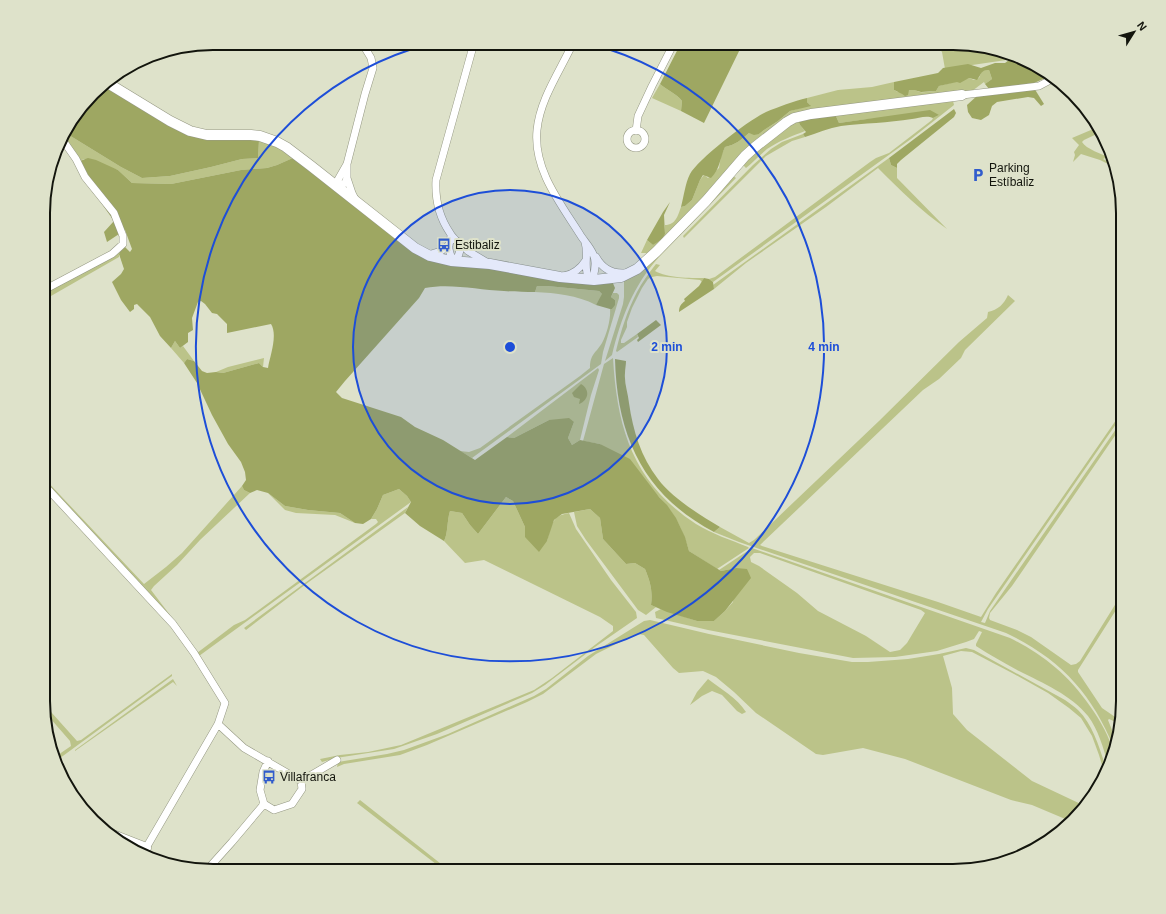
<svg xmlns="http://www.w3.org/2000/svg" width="1166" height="914" viewBox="0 0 1166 914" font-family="Arial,sans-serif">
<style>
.green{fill:#bbc389;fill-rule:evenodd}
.forest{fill:#9ea762}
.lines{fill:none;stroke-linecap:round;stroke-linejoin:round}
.street-casing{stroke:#959883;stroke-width:8}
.secondary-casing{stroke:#959883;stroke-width:11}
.street{stroke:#fff;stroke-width:7}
.secondary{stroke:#fff;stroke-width:10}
.ring{fill:none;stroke:#1d4ed8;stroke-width:2}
.labels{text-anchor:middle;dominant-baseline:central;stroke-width:4;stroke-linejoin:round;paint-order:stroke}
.poi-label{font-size:12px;fill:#13150d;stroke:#dee2ca;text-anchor:start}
.rim{fill:none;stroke:#13150d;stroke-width:2}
.centre{fill:#1d4ed8;stroke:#dee2ca;stroke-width:2}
.ring-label{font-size:12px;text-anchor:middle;font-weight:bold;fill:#1d4ed8;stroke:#dee2ca;stroke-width:4;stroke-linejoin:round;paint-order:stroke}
</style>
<rect width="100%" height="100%" fill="#dee2ca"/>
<!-- green -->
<path class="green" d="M 935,43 L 964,43 L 1007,53 L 1013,59 L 945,69 L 942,52 Z
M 985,70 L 989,70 L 992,79 L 985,84 L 984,82 L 972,91 L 807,111 L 718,182 L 650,253 L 641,253 L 647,240 L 653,245 L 665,234 L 665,225 C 676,225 678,215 681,207 L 685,206 L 692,200 L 700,180 L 704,175 L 708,178 L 719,168 L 721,156 L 725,147 C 735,145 741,140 749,133 L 759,134 L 764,130 L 778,121 L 790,111 L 810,105 L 807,102 L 807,98 L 838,90 L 872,87 L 894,82 L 894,90 C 900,94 904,90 910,90 C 914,89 916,91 920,92 C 924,93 931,91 936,91 L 939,86 L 969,78 L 974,80 L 979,78 L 982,71 Z
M 660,84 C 667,90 677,94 682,101 L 681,111 L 652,98 Z
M 953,101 L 954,105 L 911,139 L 713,282 L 709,279 L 715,277 L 870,162 L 876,158 L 889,153 L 932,120 L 933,118 L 939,115 L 868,119 L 839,123 L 835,114 Z
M 798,120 L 800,125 L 805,131 C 792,136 779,141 767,149 C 760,155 753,162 746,168 L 742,164 L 762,144 Z
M 1098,127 L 1101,132 L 1084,140 L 1082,142 C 1086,149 1102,154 1110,158 L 1111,160 L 1105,158 L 1103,159 L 1109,162 L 1108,164 L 1100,160 L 1081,154 L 1073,162 L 1075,155 L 1074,152 L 1079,145 L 1072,138 Z
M 64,132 L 121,167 L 142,178 L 170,176 L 211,167 L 242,159 L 258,158 L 259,140 L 268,142 L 295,157 L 277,165 L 267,168 L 241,170 L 171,184 L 132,183 L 118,170 L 84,159 L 80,161 L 62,138 Z
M 803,134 L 805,137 L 792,141 L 766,156 L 684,238 L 683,236 L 753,165 L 771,149 L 782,142 Z
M 889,158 L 891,165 L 897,168 L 897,178 L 947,229 C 921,211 900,190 878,168 L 826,207 L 746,263 L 714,289 L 713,285 Z
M 732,175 L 736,178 L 659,257 C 633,286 621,318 612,355 L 605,361 L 623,304 L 624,297 L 624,280 Z
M 121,250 L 119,254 L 119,257 L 44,300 L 44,294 Z
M 656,264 L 660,265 L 655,271 C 667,278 690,278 704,278 L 702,282 L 700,280 L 657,276 L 652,277 L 648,279 L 642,288 L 632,308 L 627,322 L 627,327 L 621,340 L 621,343 L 624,343 L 637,334 L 638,337 L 617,352 L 616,351 C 621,331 627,311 637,292 C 642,282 649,273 656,264 Z
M 537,286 L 547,286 L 599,291 L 603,295 L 596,305 C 577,295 556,293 535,292 Z
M 613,293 L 617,293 L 619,295 L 619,298 L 603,352 L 601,364 L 472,458 L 460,451 L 469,452 L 480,448 L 580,376 L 590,368 C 590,354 596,353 602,343 C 607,334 611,318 610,309 L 612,309 L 615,300 L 611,297 Z
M 1008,295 L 1015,301 L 965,350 L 961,358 L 939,379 L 923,390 L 760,545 L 762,546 L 938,602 L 981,617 L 996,593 L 1123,410 L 1123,414 L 988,609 L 981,622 L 985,623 L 990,611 L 1123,419 L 1123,424 L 1012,586 L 990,613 L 989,618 L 990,620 L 1017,630 L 1031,637 L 1071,665 L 1076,664 L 1080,661 L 1123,592 L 1123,599 L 1078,670 L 1078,672 L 1102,708 L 1121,721 L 1120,724 L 1109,719 L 1108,720 L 1116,740 L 1114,748 C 1092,693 1059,658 1006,633 L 739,542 L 714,532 L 720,527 L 749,543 L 754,540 L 879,421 L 959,342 L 987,318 L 988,312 C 998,310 1004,304 1008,295 Z
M 175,341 L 180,348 L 183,346 L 194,361 L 187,359 L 184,363 L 171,348 Z
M 264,358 L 263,367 L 259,363 L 223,373 L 216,372 L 228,367 Z
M 613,358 C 617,428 633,483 696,524 C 712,534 731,540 748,547 L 749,548 L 717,569 L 689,551 C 683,530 674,512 659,497 L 600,444 L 583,441 L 604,364 Z
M 598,368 L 599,370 L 591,395 L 580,440 L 572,445 L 568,438 L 574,422 L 549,420 L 514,438 L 507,437 Z
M 44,478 L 144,584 L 166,567 L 182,553 L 242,486 L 244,490 L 250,493 L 200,540 L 177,565 L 154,586 L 151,590 L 170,615 L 168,617 L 44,483 Z
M 399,489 L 407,496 L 411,502 L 199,656 L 197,653 L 234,625 L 245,620 L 376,524 L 378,522 L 376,519 L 371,519 L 377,509 L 383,495 Z
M 268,493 L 285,506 L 308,510 L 340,513 L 355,523 L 335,515 L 296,513 L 285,510 Z
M 506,497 L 513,501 L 525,527 L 526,537 L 547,541 C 552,525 551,516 569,513 L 576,529 L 611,580 L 636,612 L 637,618 L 595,647 L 545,685 L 532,693 L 437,734 L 394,749 L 336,758 L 322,762 L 320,759 L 340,755 L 368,752 L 401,745 L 534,690 L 552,678 L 613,631 L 613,626 L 600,617 L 484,560 L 465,563 L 444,541 C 448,534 447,520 450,511 L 462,513 L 470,525 L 478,534 Z
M 408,507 L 405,513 L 306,584 L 246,630 L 244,628 Z
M 590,509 L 600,518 L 603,539 L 626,564 L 635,563 L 645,569 C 650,581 653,591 651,605 L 656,607 L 646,615 L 638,610 L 586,540 L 577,526 L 574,512 Z
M 752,548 L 1010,638 C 1026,646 1042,656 1056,668 C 1077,685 1107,725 1113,751 C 1114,756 1111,762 1110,766 L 1109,768 C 1104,750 1099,731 1088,716 C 1071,695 1043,683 1019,671 C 1004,663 990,655 976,646 L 976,644 L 982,632 L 979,631 L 974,639 L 966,642 L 937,651 L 895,657 L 853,658 L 708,630 L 656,618 L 655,612 L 661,609 L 697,621 L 714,621 L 725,611 L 733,602 L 736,568 L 721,571 L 719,570 ZM 754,553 L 760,553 L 921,610 L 925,613 L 907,643 L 900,650 L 890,652 L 866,636 L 818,611 L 797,593 L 759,566 L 751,562 L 750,557 Z
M 650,620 L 709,634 L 799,653 L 852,662 L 868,662 L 908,659 L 939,654 L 966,648 L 974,650 L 1065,700 C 1069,703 1074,706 1078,710 C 1094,726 1100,750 1107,771 L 1105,775 L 1099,755 L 1092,736 L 1081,718 L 1069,708 L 1048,693 L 1014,674 L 972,652 L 961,651 L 943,656 L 952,688 L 953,714 L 967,730 L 1032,781 L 1085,806 L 1081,813 L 1070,821 L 1032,805 L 1011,800 L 905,759 L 863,748 L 823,755 L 816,754 L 756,713 L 734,692 L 716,677 L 703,671 L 679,673 L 673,668 L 644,635 L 638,634 L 616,644 L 596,654 L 543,694 L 527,702 L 427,745 L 400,755 L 344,764 L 337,767 L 338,762 L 387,754 L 404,750 L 448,734 L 534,696 L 546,689 L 588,656 L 644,621 Z
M 172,674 L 172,676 L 56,761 L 55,757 L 71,746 L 70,741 L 43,710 L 43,703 L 77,741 L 81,740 Z
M 173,679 L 177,686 L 173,682 L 75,751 L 75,750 Z
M 708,679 C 721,689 737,698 746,712 L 742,714 L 737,711 L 722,695 L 712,691 L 702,696 L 690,705 L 697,692 Z
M 360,800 L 450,871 L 445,871 L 357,803 Z"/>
<!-- forest -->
<path class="forest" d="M 681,43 L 743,43 L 704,123 L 681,111 L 682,101 C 677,94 667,90 660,84 Z
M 1016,55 L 1050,76 L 1034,83 L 989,89 L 985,84 L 992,79 L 989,70 C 981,69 981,75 977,80 L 969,78 L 960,83 L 957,82 L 939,86 L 936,91 L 921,92 L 914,90 L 909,90 L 908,95 L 905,96 C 901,93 898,92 894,90 L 894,82 L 938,73 L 943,68 L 968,64 L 981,68 L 995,63 L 1005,63 Z
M 103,84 L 177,129 L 259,140 L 258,158 L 242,159 L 211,167 L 170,176 L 142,178 L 121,167 L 64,132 L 66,128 Z
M 1034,88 L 1044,104 L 1041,106 L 1034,98 L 1028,97 L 997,102 L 992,106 L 989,115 L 981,120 L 972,118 L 968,112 L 967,105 L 978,95 Z
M 807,98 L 807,102 L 811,106 L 790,111 L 778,121 L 764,130 L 759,134 L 754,135 L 749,133 C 741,140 735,145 725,147 C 720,158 720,169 711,178 L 703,175 L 700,180 L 692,200 L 685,206 L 681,207 C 684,196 685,184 690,174 C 698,159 750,119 766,112 C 778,107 794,101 807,98 Z
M 954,109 L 956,113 L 954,117 L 901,160 L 897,164 L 897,168 L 891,165 L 889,158 Z
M 930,110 L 939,115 L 933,118 C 927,115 918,118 912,119 C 888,123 864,123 841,126 C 829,128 817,133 805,137 L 803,134 L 806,132 L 800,125 L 798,120 L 835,114 L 839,123 Z
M 295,157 L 421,255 L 612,281 L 615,288 L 611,297 L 615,300 L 615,305 L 612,309 L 610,309 L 596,305 L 602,294 L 599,291 L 547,286 L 537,286 L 535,292 C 525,292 514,292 504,291 C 478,290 451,283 425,288 L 419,298 L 345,381 L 336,392 L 342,398 L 401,417 L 415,427 L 443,440 L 475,460 L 507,437 L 514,438 L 549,420 L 569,418 L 574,422 L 568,438 L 572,445 L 580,440 L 600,444 L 630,459 L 659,497 L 667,505 L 676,518 L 685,537 L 689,551 L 721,571 L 736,568 L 747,569 L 751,578 L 725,611 L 714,621 L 697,621 L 667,612 L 651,605 C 653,591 650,581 645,569 L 635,563 L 626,564 L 603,539 L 600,518 L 590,509 L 562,514 L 554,520 L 547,541 L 539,552 L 525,537 L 525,527 L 513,501 L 506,497 L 478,534 L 470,525 L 462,513 L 450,511 C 447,520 448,534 444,541 L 420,526 L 405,513 L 411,502 L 407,496 L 399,489 L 383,495 L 377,509 L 371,519 L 363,524 L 355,523 L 340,513 L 308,510 L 285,506 L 268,493 L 257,490 L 250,493 L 244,490 L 242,486 L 246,480 L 245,472 L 241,462 L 228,444 L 212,415 L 197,383 L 184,363 L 187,359 L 194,361 L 202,371 L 207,373 L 216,372 L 223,373 L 259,363 L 263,367 L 268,368 C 270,356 278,335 271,324 L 227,333 L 227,324 L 217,314 L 212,313 L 205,304 L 201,301 L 198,302 L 192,318 L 193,330 L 188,333 L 188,342 L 180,348 L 175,341 L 171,348 L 160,336 L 150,317 L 137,304 L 134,305 L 134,309 L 130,312 L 121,300 L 112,282 L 121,274 L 124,269 L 119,254 L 121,250 L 125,247 L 130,252 L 132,249 L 125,230 L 107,242 L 104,232 L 114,221 L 97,197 L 100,191 L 92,182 L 80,161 L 88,158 L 96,160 L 118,170 L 132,183 L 171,184 L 241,170 L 267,168 L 277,165 Z
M 670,202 L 664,215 L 665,234 L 662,239 L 653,245 L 647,240 L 663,212 Z
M 704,278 L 709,279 L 713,282 L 714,289 L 679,312 C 679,306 681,304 685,301 L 684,299 L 699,286 Z
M 656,320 L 661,325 L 638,342 L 637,340 L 639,338 L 637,334 Z
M 615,359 L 626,361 C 626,365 625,369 625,373 C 624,383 628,393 629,403 C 633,431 641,457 658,479 C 672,498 700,515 720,527 L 714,532 C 644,495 617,437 615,359 Z
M 581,384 C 591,390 588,401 579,404 L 580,399 L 574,397 L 572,393 Z"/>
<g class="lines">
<!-- street casing -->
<g class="street-casing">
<path id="street" d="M 573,43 C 560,71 540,99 537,130 C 533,170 561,204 581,236 C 585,242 590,247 593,254 C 597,261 595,270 593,278 L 589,280 C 583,267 589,256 585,242
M 962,95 L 1039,86 L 1054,78
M627 139a9 9 0 1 1 18 0a9 9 0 1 1-18 0Z
M 636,131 L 638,116 L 652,86 L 674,43
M 347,164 L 347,178 L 345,183 L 339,186 L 335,185 L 347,164 L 365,94 L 373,68 L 371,58 L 362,43
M 347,178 L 352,193 L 355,199
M 451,235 C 451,239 450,241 449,245 C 448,250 451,256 453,261 C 458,258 460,254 460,248 C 459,241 453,239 450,233 C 439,217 435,199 436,180 L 474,43
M 459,242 L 468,251 L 488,263
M 428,255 L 441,251 L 449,245
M 596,257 C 602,268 612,274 625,273
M 564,276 C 573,274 581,268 586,260
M 44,290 L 112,254 L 123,244 L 123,236 L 114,213 L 85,177 L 76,159 L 62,139
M 44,485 L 173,624 L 194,653 L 225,703 L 218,724 L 146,848 L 144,856
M 218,724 L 244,748 L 301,781 L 337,760
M 268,761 L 263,772 L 260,790 L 264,804 L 274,810 L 292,804 L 302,789 L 301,781
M 206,871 L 232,842 L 264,804"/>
</g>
<!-- secondary casing -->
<g class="secondary-casing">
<path id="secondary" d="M 106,82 L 170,121 L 190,131 L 207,135 L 251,135 L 260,136 L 277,142 L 286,147 L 311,166 L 415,248 L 430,256 L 451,261 L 490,264 L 560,277 L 594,280 L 621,277 L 637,269 L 656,252 L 706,201 L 745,156 L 755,147 L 787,122 L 794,118 L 811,114 L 962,95
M 110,834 L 146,848"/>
</g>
<!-- street -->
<use href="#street" class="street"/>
<!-- secondary -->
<use href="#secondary" class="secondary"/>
</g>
<!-- distance rings -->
<circle cx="510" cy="347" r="157" fill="#1d4ed8" fill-opacity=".12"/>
<g class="ring">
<circle cx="510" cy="347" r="157"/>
<path d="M591 44A314 314 0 1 1 429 44"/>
</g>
<!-- icons -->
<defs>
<g id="parking-bare" transform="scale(1.08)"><path d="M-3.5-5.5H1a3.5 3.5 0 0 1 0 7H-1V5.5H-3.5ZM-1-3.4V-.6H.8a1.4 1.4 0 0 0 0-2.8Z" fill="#315ccc" stroke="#dee2ca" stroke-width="2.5" paint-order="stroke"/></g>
<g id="bus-bare" transform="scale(1.08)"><path d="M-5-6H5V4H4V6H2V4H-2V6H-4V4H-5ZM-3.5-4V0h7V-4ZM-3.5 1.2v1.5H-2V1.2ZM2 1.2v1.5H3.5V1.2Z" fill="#315ccc" stroke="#dee2ca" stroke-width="2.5" paint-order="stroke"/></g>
</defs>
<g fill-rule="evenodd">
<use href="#parking-bare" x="978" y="175"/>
<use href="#bus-bare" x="444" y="245"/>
<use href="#bus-bare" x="269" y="777"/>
</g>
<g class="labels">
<!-- poi labels -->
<g class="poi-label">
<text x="989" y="168">Parking<tspan x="989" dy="14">Estíbaliz</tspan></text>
<text x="455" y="245">Estibaliz</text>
<text x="280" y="777">Villafranca</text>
</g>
</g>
<!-- crop -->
<path d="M0 0H1166V914H0ZM213 50H953A163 163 0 0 1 1116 213V701A163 163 0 0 1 953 864H213A163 163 0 0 1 50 701V213A163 163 0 0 1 213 50Z" fill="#dee2ca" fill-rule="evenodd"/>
<path class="rim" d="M213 50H953A163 163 0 0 1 1116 213V701A163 163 0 0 1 953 864H213A163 163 0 0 1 50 701V213A163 163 0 0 1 213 50Z"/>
<circle cx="510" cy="347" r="6" class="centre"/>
<g class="ring-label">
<text x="667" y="351">2 min</text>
<text x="824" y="351">4 min</text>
</g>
<!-- north arrow -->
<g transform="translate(1134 32) rotate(53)" stroke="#dee2ca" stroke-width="3" paint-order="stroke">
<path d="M0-3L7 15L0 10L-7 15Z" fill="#13150d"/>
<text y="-6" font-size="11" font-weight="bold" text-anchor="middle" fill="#13150d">N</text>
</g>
</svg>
